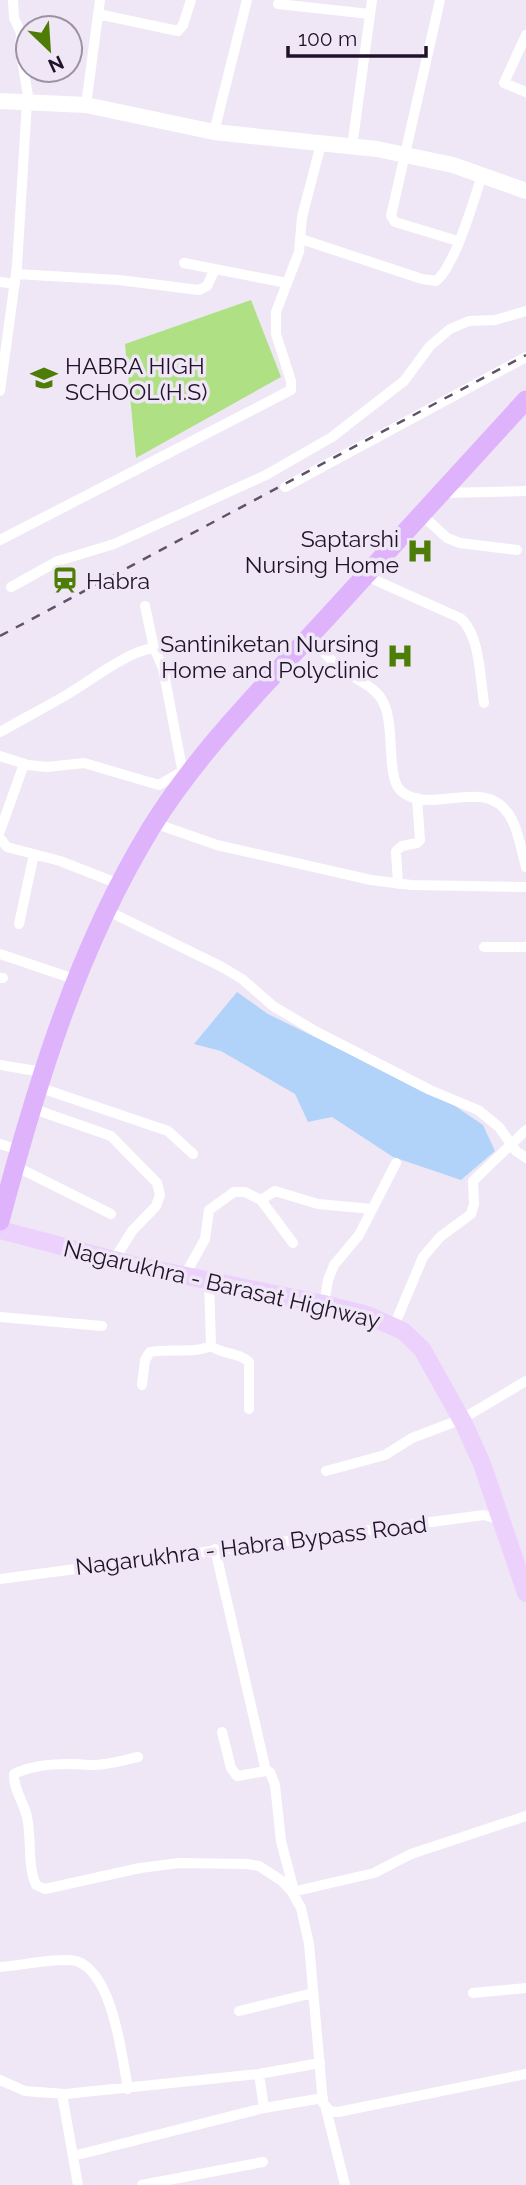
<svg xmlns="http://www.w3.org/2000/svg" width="526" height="2185" viewBox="0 0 526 2185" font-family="Raleway,sans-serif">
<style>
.green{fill:#afe084}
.water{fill:#b2d3f9}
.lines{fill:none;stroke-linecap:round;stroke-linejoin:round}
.street{stroke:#fff;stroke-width:10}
.secondary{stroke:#fff;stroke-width:16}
.primary{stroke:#ecd1fd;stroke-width:18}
.highway{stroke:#dfb2fc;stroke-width:19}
.rail{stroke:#605369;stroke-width:2.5;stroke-dasharray:9 9;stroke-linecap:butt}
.labels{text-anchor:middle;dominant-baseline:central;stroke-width:7;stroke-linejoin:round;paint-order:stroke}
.poi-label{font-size:23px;fill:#21122b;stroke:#efe7f5;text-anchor:start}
.street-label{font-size:23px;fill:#21122b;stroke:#efe7f5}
</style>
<rect width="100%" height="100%" fill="#efe7f5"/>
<!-- green -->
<path class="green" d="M 251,300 L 281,377 L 136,458 L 125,344 Z"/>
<!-- water -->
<path class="water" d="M 237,992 L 268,1014 L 455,1106 L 483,1125 L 495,1151 L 461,1180 L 393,1157 L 332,1117 L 308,1122 L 295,1094 L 221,1051 L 194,1044 Z"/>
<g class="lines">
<!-- street -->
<path class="street" d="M 13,0 L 14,18 L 21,33 L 20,48 L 29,102
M 440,0 L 391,216 L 395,222 L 458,241
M 278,4 L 370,14
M 98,14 L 178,31 L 183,25 L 191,0
M 526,35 L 504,83 L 526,92
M 86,105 L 100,0
M 214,132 L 247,0
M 352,147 L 372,0
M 301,239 L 422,279 L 436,281 C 455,266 474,200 482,175
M 184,263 L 287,283
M 16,274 L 119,280 L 199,290 L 207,286 L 215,269
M 0,282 L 15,284
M 0,391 L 17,266 L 27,102
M 285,487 L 526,357
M 441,493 L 526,491
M 422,515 L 447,538 L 460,543 L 517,550
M 0,540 L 291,390 L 291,381 L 276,334 L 276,312 L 299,252 L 302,217 L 321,144
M 366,576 L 460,618 C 480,634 480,678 484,703
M 11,587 L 58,561 L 114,544 L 266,475 L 332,437 L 404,381 L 430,346 L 450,329 L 469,321 L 495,320 L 526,311
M 145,606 L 154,648
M 310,637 C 319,647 328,658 339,667 C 354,680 376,685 384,704 C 395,727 386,778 401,791 C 431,817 484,774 510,816 C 519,831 521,850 526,867
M 0,732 C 21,720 42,709 63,697 C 86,684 129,650 154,648 L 163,668 L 184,779
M 0,756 L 28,765 L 47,767 L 84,763 L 159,785 L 183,771
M 154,823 L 217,845 L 371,880 L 411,885 L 526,887
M 0,831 L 24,764
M 0,838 L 7,847 L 60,861 L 119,884
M 398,884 L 396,851 L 402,846 L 417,843 L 420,840 L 417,798
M 106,910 L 222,967 L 242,979 L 273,1006 L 315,1031 L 430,1090 L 478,1110 L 499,1127 L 516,1151 L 526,1158
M 19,924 L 34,854
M 484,947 L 526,947
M 0,954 L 77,980
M 0,978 L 3,978
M 0,1065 L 42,1072
M 38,1087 L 168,1131 L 193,1154
M 31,1108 L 111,1136 L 157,1183 L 160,1195 L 156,1206 L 132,1231 L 114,1260
M 0,1144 L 19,1150
M 15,1166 L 111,1214
M 261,1200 L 293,1243
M 185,1275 L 205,1239 L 209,1210 L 234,1192 L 245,1192 L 261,1200 L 275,1191 L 318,1204 L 372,1209
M 209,1280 L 211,1346 C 223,1355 239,1352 249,1362 L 249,1409
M 324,1304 L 328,1280 L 334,1265 L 359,1235 L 396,1163
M 0,1317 L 102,1326
M 394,1326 L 423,1257 L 440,1237 L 471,1214 L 474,1204 L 473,1181 L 526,1130
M 142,1385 L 145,1360 L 150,1352 C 170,1348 193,1354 211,1346
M 326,1471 L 385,1455 L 412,1438 L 462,1419 L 526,1381
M 215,1549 L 266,1771
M 0,1579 L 484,1515 L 501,1520
M 222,1732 L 231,1768 L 237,1776 L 266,1771 L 270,1772 L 275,1785 L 281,1841 L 294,1891
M 138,1757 C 123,1760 106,1766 89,1765 C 65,1763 37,1763 14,1774 C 13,1788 24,1803 27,1817 C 32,1839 27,1865 36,1885 L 45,1889 L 140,1868 L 179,1863 L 247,1864 L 259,1866 L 282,1881 L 292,1892 L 301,1908 L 309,1944 L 323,2103 L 330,2111 L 338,2112 L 526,2074
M 292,1892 L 374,1873 L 411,1854 L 526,1816
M 0,1967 C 18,1966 61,1957 76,1961 C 113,1972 122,2057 128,2089
M 473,1993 L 526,1988
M 239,2011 L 313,1993
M 259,2074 L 264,2108
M 0,2080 L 25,2091 L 65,2094 L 259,2074 L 320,2063
M 62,2094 L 78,2185
M 326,2109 L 345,2185
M 73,2156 L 264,2108 L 323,2098
M 142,2185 L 263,2162"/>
<!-- secondary -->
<path class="secondary" d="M 0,101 L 86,105 L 214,132 L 377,149 L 453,165 L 526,191"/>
<!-- primary -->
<path class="primary" d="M 0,1230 L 133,1265 L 324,1304 L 367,1315 L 403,1331 L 422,1349 L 464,1424 L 482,1464 L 526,1593"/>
<!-- highway -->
<path class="highway" d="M 0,1221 C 36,1086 77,949 151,828 C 198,752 263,687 323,622 C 391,548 459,474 526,400"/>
<!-- rail -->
<path class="rail" d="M 0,636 L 526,355"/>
</g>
<!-- icons -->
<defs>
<g id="school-bare" transform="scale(2.1)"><path d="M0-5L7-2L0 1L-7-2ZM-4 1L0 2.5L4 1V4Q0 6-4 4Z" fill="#4d7d07" stroke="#efe7f5" stroke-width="2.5" paint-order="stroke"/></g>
<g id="hospital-bare" transform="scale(2.1)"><path d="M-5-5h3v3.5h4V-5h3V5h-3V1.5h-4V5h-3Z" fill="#4d7d07" stroke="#efe7f5" stroke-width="2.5" paint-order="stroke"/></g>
<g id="station-bare" transform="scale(2.1)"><path d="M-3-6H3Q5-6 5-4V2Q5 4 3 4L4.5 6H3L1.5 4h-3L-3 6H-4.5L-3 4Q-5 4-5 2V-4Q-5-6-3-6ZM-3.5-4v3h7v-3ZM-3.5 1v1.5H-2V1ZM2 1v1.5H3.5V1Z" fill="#4d7d07" stroke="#efe7f5" stroke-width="2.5" paint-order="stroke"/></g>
</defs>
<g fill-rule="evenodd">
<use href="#school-bare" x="44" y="378"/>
<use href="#hospital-bare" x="420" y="551"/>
<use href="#station-bare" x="65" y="580"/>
<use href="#hospital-bare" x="400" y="656"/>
</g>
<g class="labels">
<!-- poi labels -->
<g class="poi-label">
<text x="65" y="365">HABRA HIGH<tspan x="65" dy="26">SCHOOL(H.S)</tspan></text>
<text x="399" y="538" text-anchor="end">Saptarshi<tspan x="399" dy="26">Nursing Home</tspan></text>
<text x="86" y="580">Habra</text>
<text x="379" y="643" text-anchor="end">Santiniketan Nursing<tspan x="379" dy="26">Home and Polyclinic</tspan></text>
</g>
<!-- street labels -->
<g class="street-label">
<text transform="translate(222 1284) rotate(13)">Nagarukhra - Barasat Highway</text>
<text transform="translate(251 1545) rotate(-7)">Nagarukhra - Habra Bypass Road</text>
</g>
</g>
<!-- north arrow -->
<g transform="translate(49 49) rotate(155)"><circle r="33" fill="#efe7f5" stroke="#9d92a4" stroke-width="2"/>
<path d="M0-5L12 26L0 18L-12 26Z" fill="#4d7d07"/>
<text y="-10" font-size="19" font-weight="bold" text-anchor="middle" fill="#21122b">N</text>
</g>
<!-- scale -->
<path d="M288 46v10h138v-10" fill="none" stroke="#21122b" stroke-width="3.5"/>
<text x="298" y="46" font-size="21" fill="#21122b" stroke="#efe7f5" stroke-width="5" paint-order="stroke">100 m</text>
</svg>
